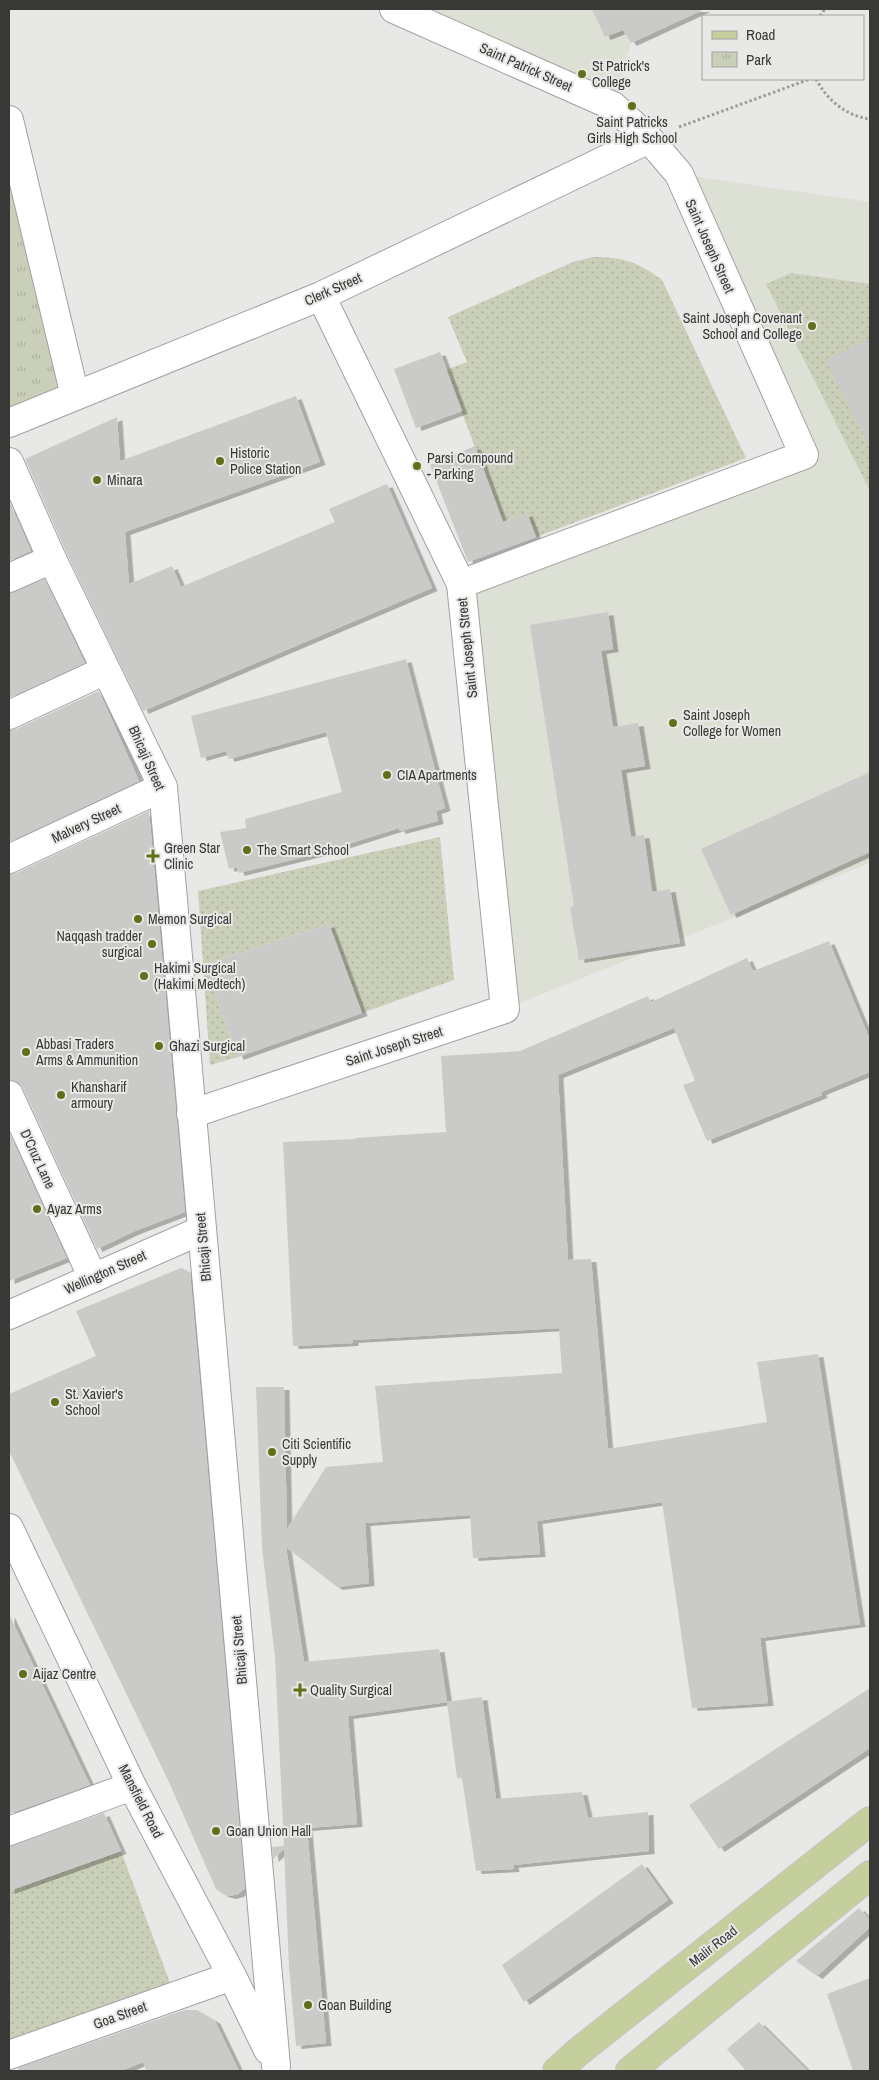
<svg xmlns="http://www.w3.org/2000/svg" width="879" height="2080" viewBox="0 0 879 2080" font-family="'Archivo Narrow',sans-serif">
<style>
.built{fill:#dde0d5}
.grass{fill:url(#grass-dots)}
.park{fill:url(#park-tufts)}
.building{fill:#cacbc8;filter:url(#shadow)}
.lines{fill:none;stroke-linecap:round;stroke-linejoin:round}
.minor-casing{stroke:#a1a29f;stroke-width:30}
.major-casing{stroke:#c3c4c3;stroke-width:30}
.path{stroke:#9c9d9a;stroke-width:3;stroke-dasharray:2.5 2.5;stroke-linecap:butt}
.minor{stroke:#fff;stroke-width:28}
.major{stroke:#c5cf9e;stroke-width:28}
.poi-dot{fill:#606f19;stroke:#e8e9e6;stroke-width:2}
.labels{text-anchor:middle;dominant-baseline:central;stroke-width:4;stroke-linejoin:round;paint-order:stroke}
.poi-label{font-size:14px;fill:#383937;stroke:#e8e9e6;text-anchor:start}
.street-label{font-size:14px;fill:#383937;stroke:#e8e9e6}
</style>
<defs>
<pattern id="grass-dots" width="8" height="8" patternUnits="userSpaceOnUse" patternTransform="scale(1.25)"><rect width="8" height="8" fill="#c9cfb8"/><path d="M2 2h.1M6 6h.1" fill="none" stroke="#adb29f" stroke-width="1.8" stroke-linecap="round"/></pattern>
<pattern id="park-tufts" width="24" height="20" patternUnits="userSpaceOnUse" patternTransform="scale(1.25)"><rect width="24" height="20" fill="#c9cfb8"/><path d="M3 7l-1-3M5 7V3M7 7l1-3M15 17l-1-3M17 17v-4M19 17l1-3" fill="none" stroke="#adb29f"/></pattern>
<filter id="shadow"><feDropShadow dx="5.5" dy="3" stdDeviation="0" flood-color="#0004"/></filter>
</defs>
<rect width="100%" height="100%" fill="#e8e9e6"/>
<!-- built -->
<path class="built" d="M 394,9 L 705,9 L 631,43 L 613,106 Z
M 679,174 L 870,202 L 870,863 L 505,1009 L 461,584 L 814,451 Z"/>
<!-- grass -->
<path class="grass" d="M 593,257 C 623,257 638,262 662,280 L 746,458 L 536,537 L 527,513 L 503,522 L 446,370 L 467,362 L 448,317 L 573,262 Z
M 791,273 L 870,284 L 870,491 L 766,284 Z
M 440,837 L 454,980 L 362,1013 L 329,924 L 205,964 L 238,1057 L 210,1065 L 198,891 Z
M 121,1851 L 172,1988 L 9,2046 L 9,1891 Z"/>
<!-- park -->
<path class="park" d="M 9,135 L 75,396 L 9,423 Z"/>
<!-- building -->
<path class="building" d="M 592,9 L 705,9 L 631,43 L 623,30 L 605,37 Z
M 870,338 L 870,448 L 825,360 Z
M 440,352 L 462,411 L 416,428 L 394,369 Z
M 296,396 L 320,462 L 125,532 L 129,584 L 172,566 L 181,587 L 335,522 L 329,509 L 387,484 L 432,588 L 143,711 L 66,552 L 25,459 L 117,417 L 120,461 Z
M 475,446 L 503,522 L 527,513 L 536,537 L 468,562 L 430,465 Z
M 9,500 L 31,551 L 9,561 Z
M 45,579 L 85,663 L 9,698 L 9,593 Z
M 608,612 L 613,649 L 601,651 L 613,727 L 638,723 L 645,766 L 621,770 L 631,837 L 644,835 L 652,892 L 670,889 L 680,943 L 579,960 L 570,907 L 574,906 L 530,625 Z
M 406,659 L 445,808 L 436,811 L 438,821 L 400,831 L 399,828 L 320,853 L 239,873 L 237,867 L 229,869 L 220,832 L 246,828 L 245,819 L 342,792 L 326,732 L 229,759 L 226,751 L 201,758 L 191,716 Z
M 99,691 L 139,781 L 9,842 L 9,730 L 16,729 Z
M 870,772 L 870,852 L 731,915 L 701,849 Z
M 149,811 L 185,1212 L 135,1231 L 97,1249 L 23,1088 L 18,1082 L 9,1080 L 9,874 L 16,873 Z
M 329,924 L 362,1013 L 238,1057 L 205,964 Z
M 829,941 L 870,1040 L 870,1072 L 821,1092 L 822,1095 L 707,1141 L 683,1085 L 695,1081 L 674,1028 L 558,1075 L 568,1260 L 591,1259 L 608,1449 L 767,1422 L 757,1362 L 818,1354 L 860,1624 L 760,1638 L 768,1703 L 692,1708 L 662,1502 L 537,1521 L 540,1554 L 473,1558 L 470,1515 L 365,1523 L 369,1583 L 337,1587 L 286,1547 L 304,1662 L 439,1649 L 447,1702 L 348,1716 L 357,1824 L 307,1828 L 326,2043 L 296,2046 L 289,1967 L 284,1849 L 273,1859 L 272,1847 L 284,1846 L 275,1657 L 262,1548 L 256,1387 L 284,1387 L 287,1529 L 326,1467 L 383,1462 L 375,1386 L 562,1373 L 559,1328 L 353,1340 L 353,1343 L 293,1346 L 283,1142 L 355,1139 L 355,1138 L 446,1132 L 441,1056 L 520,1051 L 648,996 L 651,1002 L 747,958 L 753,971 Z
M 9,1132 L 67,1258 L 9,1281 Z
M 181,1268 L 190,1272 L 245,1888 L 238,1894 L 230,1896 L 223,1894 L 216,1889 L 168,1780 L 9,1451 L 9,1394 L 96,1356 L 76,1311 Z
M 9,1614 L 90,1785 L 9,1814 Z
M 870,1688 L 870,1748 L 719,1849 L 689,1805 Z
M 482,1697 L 496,1799 L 582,1792 L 588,1818 L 648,1812 L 649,1851 L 513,1865 L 514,1869 L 476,1871 L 462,1778 L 457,1778 L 447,1702 Z
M 104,1813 L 121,1851 L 9,1891 L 9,1846 Z
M 642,1864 L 668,1900 L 524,2002 L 502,1965 Z
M 859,1908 L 870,1920 L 870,1927 L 817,1976 L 796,1961 Z
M 870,1978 L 870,2071 L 853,2071 L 827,1994 Z
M 184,2010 L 197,2010 L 215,2021 L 239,2071 L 146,2071 L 143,2062 L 121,2071 L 19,2071 L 18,2068 Z
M 759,2022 L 808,2071 L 746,2071 L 727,2049 Z"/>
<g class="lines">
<!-- minor casing -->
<g class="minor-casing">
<path id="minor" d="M 9,120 L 75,396
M 321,296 L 461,584
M 9,423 L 321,296 L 649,139
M 9,462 L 52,559 L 163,787 L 276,2066
M 9,578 L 52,559
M 9,715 L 106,670
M 9,859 L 163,787
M 9,1095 L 93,1278
M 191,1114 L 505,1009 L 461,584 L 804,455 L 679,174 L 649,139 L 613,106 L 394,9
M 9,1315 L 202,1230
M 9,1528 L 132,1786 L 232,1976 L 268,2050
M 9,1831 L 132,1786
M 9,2055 L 232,1976"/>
</g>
<!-- major casing -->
<g class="major-casing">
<path id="major" d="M 557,2071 L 578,2052 L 870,1821
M 630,2071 L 870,1875"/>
</g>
<!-- path -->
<path class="path" d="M 820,16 L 825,9
M 816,79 C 827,100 846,116 870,119
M 679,127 L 810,79"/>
<!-- minor -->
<use href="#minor" class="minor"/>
<!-- major -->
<use href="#major" class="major"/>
</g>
<!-- markers -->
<g class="poi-dot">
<circle cx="582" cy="74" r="5"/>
<circle cx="632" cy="106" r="5"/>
<circle cx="812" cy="326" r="5"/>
<circle cx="220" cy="461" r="5"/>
<circle cx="417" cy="466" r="5"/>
<circle cx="97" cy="480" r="5"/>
<circle cx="673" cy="723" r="5"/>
<circle cx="387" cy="775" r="5"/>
<circle cx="247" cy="850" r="5"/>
<path d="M150.5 848.5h5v5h5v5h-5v5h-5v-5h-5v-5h5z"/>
<circle cx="138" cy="919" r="5"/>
<circle cx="152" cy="944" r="5"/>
<circle cx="144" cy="976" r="5"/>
<circle cx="159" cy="1046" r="5"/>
<circle cx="26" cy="1052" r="5"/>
<circle cx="61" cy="1095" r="5"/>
<circle cx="37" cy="1209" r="5"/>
<circle cx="55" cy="1402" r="5"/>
<circle cx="272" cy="1452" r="5"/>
<circle cx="23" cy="1674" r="5"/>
<path d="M297.5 1682.5h5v5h5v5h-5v5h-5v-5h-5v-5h5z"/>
<circle cx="216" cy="1831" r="5"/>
<circle cx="308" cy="2005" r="5"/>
</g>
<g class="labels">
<!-- poi labels -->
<g class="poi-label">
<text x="592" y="66">St Patrick's<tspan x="592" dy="16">College</tspan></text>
<text x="632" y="122" text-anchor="middle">Saint Patricks<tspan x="632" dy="16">Girls High School</tspan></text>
<text x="802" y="318" text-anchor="end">Saint Joseph Covenant<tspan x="802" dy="16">School and College</tspan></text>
<text x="230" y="453">Historic<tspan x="230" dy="16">Police Station</tspan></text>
<text x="427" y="458">Parsi Compound<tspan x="427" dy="16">- Parking</tspan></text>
<text x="107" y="480">Minara</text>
<text x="683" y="715">Saint Joseph<tspan x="683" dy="16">College for Women</tspan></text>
<text x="397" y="775">CIA Apartments</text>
<text x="164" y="848">Green Star<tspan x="164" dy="16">Clinic</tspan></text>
<text x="257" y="850">The Smart School</text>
<text x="148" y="919">Memon Surgical</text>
<text x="142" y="936" text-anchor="end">Naqqash tradder<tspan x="142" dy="16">surgical</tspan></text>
<text x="154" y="968">Hakimi Surgical<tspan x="154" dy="16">(Hakimi Medtech)</tspan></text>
<text x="36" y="1044">Abbasi Traders<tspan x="36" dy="16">Arms &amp; Ammunition</tspan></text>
<text x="169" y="1046">Ghazi Surgical</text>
<text x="71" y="1087">Khansharif<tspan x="71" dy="16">armoury</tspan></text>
<text x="47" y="1209">Ayaz Arms</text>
<text x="65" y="1394">St. Xavier's<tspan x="65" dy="16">School</tspan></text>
<text x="282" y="1444">Citi Scientific<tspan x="282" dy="16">Supply</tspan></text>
<text x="33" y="1674">Aijaz Centre</text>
<text x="310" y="1690">Quality Surgical</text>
<text x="226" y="1831">Goan Union Hall</text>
<text x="318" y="2005">Goan Building</text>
</g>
<!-- street labels -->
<g class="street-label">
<text transform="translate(526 67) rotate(24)">Saint Patrick Street</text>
<text transform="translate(710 246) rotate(66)">Saint Joseph Street</text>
<text transform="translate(333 289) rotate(-24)">Clerk Street</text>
<text transform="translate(467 648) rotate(-96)">Saint Joseph Street</text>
<text transform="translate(147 758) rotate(66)">Bhicaji Street</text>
<text transform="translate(86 823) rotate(-25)">Malvery Street</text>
<text transform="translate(394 1046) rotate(-18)">Saint Joseph Street</text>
<text transform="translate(38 1159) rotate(65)">D'Cruz Lane</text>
<text transform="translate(203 1247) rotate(-95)">Bhicaji Street</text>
<text transform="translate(105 1272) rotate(-24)">Wellington Street</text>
<text transform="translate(239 1650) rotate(-95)">Bhicaji Street</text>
<text transform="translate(141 1801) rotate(63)">Mansfield Road</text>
<text transform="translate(713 1946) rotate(-38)">Malir Road</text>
<text transform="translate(120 2015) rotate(-20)">Goa Street</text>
</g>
</g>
<!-- border -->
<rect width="879" height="2080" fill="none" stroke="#383937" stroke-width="20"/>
<!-- legend -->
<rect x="702" y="15" width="162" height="65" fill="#e8e9e6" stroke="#a2a3a0"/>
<rect x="712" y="31" width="25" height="8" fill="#c5cf9e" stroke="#a2a3a0"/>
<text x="746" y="40" font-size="15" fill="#383937">Road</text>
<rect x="712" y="52" width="25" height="15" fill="url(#park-tufts)" stroke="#a2a3a0"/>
<text x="746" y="65" font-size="15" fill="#383937">Park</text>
</svg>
